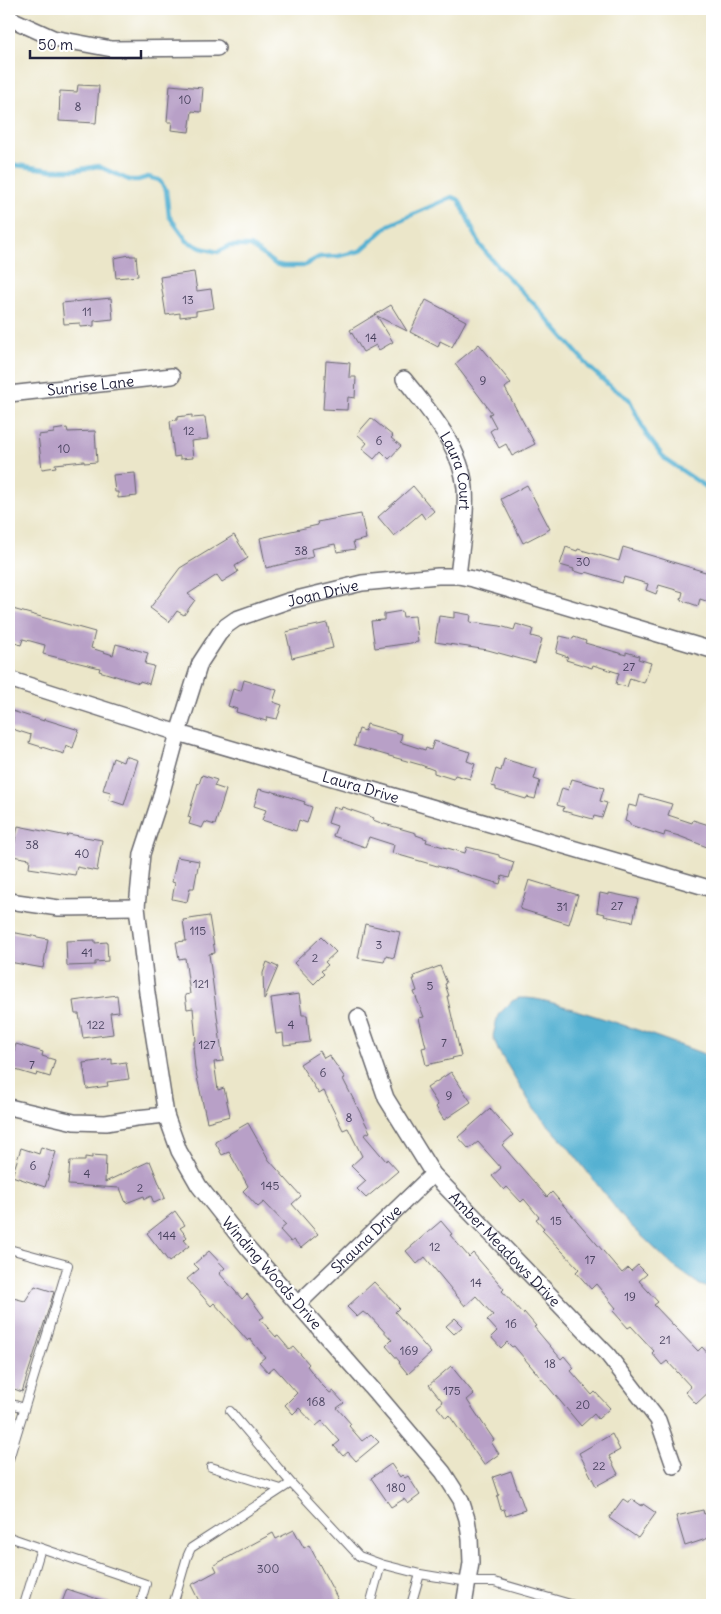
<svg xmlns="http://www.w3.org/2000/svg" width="721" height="1614" viewBox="0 0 721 1614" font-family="Delius,sans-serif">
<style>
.water{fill:#54b1d2;stroke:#3b6a86}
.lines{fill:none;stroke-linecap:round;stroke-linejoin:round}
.stream{stroke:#54b1d2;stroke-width:4.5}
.building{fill:#b8a0c7}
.lane-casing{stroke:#68676d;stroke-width:10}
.street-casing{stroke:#68676d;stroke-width:18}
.lane{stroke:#fff;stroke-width:8}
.street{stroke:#fff;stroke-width:15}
.labels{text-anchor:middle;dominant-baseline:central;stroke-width:4.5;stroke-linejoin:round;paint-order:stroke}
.number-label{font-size:12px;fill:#48425e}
.street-label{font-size:15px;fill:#22223b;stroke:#fff}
</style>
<rect width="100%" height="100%" fill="#fff"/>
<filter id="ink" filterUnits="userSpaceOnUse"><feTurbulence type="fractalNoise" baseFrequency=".02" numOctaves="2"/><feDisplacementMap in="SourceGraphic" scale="10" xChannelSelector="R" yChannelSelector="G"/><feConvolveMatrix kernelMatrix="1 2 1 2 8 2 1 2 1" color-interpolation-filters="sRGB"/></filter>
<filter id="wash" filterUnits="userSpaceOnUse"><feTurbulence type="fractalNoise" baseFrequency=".0096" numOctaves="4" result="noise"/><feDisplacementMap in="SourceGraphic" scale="20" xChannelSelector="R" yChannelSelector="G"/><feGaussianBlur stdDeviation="1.12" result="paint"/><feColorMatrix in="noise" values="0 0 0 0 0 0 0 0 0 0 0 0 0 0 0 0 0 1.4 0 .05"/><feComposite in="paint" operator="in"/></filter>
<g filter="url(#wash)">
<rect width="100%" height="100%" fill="#ebe6c9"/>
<!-- water -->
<path class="water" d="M 519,998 C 540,997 562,1006 582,1012 C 626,1025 669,1041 712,1057 L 712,1289 L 700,1285 L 672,1265 L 624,1219 L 568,1147 L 534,1109 L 498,1050 L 493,1036 L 498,1015 L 512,1001 Z"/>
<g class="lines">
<!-- stream -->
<path class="stream" d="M 9,164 L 51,170 L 76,170 L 98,166 L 129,180 L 138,180 L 148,177 L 159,180 L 166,190 L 169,216 L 187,241 L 201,248 L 218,252 L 229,246 L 251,246 L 275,264 L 283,266 L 303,266 L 319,257 L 339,256 L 360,251 L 389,225 L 452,197 L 459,200 L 480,245 L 499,268 L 537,307 L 590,368 L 611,387 L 629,399 L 646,434 L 665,459 L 712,491"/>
</g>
<g id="blocks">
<!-- building -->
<path class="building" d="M 78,85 L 99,86 L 96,123 L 59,121 L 60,91 L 77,92 Z
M 170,85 L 203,88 L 201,112 L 192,111 L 189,132 L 171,130 L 172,122 L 167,122 Z
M 130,255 L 130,256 L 136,256 L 138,276 L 116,278 L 114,258 Z
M 194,272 L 197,291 L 211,289 L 214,308 L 196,311 L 196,315 L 180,317 L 180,313 L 166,315 L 160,277 Z
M 111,298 L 113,319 L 94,321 L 94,326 L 80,327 L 80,323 L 64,324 L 62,303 Z
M 426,300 L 466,321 L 452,347 L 440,341 L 438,347 L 410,332 Z
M 391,305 L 407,331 L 377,316 L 393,342 L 379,350 L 376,345 L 363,352 L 350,330 Z
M 479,344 L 511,383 L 505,388 L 535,444 L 512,456 L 506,444 L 499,448 L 490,431 L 496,427 L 489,414 L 492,413 L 455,364 Z
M 326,361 L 350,363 L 349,377 L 356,377 L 355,398 L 348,397 L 347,410 L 323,409 Z
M 192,415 L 192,418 L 205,417 L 208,439 L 191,441 L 193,458 L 180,459 L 180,456 L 174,457 L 170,421 L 177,420 L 177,417 Z
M 371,418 L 393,436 L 391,438 L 401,446 L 389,459 L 381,451 L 374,459 L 362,449 L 367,443 L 357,434 Z
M 67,428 L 68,432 L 95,431 L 97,462 L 84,463 L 84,461 L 55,464 L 56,467 L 42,469 L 38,435 L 54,433 L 54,430 Z
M 135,473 L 137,496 L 118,498 L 118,492 L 115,492 L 113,475 Z
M 527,485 L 550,529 L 523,543 L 501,499 Z
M 413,486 L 434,511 L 425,519 L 421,513 L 394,536 L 378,517 Z
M 361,514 L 366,539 L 353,542 L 355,549 L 337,552 L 335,544 L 311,549 L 313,557 L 266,568 L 260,538 L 318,525 L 317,522 Z
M 234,535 L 248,558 L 235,566 L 238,572 L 222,582 L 217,575 L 188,594 L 195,600 L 184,615 L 177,611 L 169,622 L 150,608 L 180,568 Z
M 566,547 L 577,551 L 578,549 L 619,561 L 623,547 L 712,574 L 712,603 L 700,599 L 698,606 L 681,600 L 683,592 L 659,585 L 656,594 L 646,590 L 648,584 L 624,577 L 622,583 L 586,572 L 585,574 L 573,571 L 574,569 L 560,565 Z
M 9,608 L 95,632 L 91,648 L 113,655 L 116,644 L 148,653 L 145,664 L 154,666 L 149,684 L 140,681 L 139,683 L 99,671 L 100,668 L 43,654 L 45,645 L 23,639 L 21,645 L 9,641 Z
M 402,611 L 403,617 L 415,616 L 418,642 L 375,648 L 371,621 L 384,620 L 384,614 Z
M 454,612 L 471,615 L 470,622 L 500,626 L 514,630 L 516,624 L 533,629 L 531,636 L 542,639 L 535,663 L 488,650 L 435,642 L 439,616 L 454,618 Z
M 327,623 L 333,648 L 292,658 L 286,632 Z
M 560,636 L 573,639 L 574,637 L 586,641 L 585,643 L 626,655 L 626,652 L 639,656 L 638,659 L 651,663 L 644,683 L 630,678 L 627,687 L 616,684 L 619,673 L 593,665 L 592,668 L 566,660 L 568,657 L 556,653 Z
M 244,680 L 277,690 L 273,702 L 282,705 L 277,719 L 268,717 L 266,721 L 236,712 L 237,709 L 228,706 L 233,689 L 241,691 Z
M 9,710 L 44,721 L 44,719 L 79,730 L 73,748 L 66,745 L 64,754 L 29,743 L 31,735 L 9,728 Z
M 367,724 L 402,734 L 400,742 L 425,750 L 426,748 L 431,750 L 434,741 L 470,752 L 467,761 L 475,764 L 470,779 L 455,775 L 453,779 L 434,773 L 434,770 L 421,765 L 354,746 L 359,729 L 365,731 Z
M 125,756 L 138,760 L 124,805 L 109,800 L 111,792 L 103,790 L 113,758 L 123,762 Z
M 504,759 L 537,769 L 534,779 L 540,781 L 535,799 L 527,797 L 526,799 L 496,790 L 496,787 L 491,786 L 496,769 L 501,771 Z
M 202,775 L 217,780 L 214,786 L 226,790 L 215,825 L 205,822 L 202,828 L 189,824 L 191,818 L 188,817 L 198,783 L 199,784 Z
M 572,779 L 604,788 L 600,801 L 607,803 L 602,818 L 594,816 L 593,819 L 563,811 L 564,807 L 557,805 L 562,788 L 568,790 Z
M 259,789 L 271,792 L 271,791 L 305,802 L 304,804 L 312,807 L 307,823 L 299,820 L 296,831 L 262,820 L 266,810 L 254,806 Z
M 640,795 L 672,804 L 668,815 L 692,823 L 693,820 L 712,826 L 712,849 L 679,836 L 665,832 L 664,836 L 630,825 L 630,823 L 625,821 L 629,805 L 637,807 Z
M 333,807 L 341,810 L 342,807 L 374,818 L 373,820 L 381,823 L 416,833 L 416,835 L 427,839 L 426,842 L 465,853 L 467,847 L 499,855 L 499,857 L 514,862 L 509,878 L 502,876 L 500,884 L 392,853 L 394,845 L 369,837 L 365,847 L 333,836 L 337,826 L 328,823 Z
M 18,826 L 67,836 L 68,834 L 102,840 L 97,871 L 77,867 L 75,875 L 29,868 L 30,859 L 12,856 Z
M 177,857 L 199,861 L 194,888 L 190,888 L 187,902 L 172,899 L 175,883 L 172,882 Z
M 529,880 L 578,895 L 569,924 L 520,909 Z
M 600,893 L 609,895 L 609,893 L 638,899 L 633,922 L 604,916 L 605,914 L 597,912 Z
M 209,916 L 215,953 L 209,954 L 223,1061 L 214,1062 L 218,1090 L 224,1088 L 230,1116 L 207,1122 L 195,1068 L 193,1047 L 194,1047 L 194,1041 L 196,1041 L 193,1008 L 187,1009 L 185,995 L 190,994 L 185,958 L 179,959 L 176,942 L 186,941 L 183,920 Z
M 365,924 L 400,932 L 394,958 L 386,956 L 384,962 L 358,958 Z
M 11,932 L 48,939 L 43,968 L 9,962 L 9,945 Z
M 321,937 L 336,952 L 325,962 L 328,965 L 321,971 L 324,974 L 314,984 L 294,963 Z
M 95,940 L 95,943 L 107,942 L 108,961 L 95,962 L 95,965 L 67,966 L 66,941 Z
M 267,962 L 278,967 L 264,1000 L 263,973 Z
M 440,966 L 447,983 L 445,984 L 449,996 L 447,996 L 461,1056 L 452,1058 L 453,1059 L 426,1065 L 422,1048 L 426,1047 L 419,1018 L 424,1017 L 414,992 L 417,991 L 413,979 L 415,979 L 414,976 Z
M 299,994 L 302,1015 L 307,1015 L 310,1042 L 284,1045 L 283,1033 L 276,1034 L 271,998 Z
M 117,995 L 119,1012 L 110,1013 L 113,1034 L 83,1038 L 79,1014 L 75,1014 L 73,1001 Z
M 16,1044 L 43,1052 L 42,1056 L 55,1060 L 50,1077 L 37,1073 L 36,1076 L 9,1068 Z
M 320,1051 L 324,1058 L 329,1055 L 345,1078 L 343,1079 L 370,1132 L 364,1135 L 386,1161 L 387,1159 L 398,1171 L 366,1198 L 357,1189 L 366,1181 L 351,1166 L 362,1156 L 348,1128 L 343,1130 L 324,1091 L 319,1094 L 300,1064 Z
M 112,1059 L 112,1064 L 126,1062 L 129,1079 L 107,1082 L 108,1086 L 87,1089 L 83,1063 Z
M 451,1072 L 471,1102 L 444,1120 L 436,1107 L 438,1105 L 427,1088 Z
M 490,1109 L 513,1135 L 502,1145 L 547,1197 L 552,1192 L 622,1273 L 628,1268 L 631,1271 L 638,1265 L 647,1274 L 639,1281 L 658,1302 L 654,1305 L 698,1351 L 702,1347 L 712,1358 L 712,1389 L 696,1404 L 685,1392 L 691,1387 L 667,1361 L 662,1365 L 652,1353 L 654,1351 L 631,1326 L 628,1328 L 613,1311 L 616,1308 L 596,1284 L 591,1289 L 576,1272 L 579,1269 L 542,1230 L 544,1228 L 536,1219 L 539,1217 L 524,1199 L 521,1202 L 507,1187 L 504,1190 L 492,1176 L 501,1168 L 478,1142 L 469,1149 L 458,1137 Z
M 248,1123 L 269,1160 L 301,1196 L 292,1204 L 318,1234 L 301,1248 L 294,1240 L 291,1242 L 280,1230 L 286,1225 L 264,1202 L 258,1207 L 243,1191 L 248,1186 L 229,1152 L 222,1155 L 215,1142 Z
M 41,1147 L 56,1152 L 45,1187 L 12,1176 L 21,1148 L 39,1154 Z
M 92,1155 L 106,1156 L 105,1182 L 150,1161 L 165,1198 L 154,1203 L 151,1196 L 145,1199 L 144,1196 L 126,1203 L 120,1188 L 68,1185 L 70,1161 L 85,1161 L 85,1157 L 92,1158 Z
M 175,1211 L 185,1225 L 180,1228 L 187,1237 L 184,1240 L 189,1246 L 169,1262 L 147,1233 Z
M 441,1221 L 452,1234 L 450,1235 L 469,1257 L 473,1253 L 504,1289 L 502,1291 L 523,1314 L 524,1312 L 536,1326 L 534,1327 L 561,1359 L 564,1356 L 574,1368 L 571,1371 L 592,1395 L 595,1392 L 610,1408 L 598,1419 L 594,1414 L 581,1426 L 514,1346 L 512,1347 L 507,1342 L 501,1348 L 491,1337 L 497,1331 L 487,1320 L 493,1315 L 476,1296 L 465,1306 L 425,1257 L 417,1264 L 406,1251 Z
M 209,1251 L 225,1268 L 219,1273 L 242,1299 L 247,1294 L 264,1317 L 260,1319 L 276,1337 L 278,1336 L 290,1350 L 294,1347 L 309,1364 L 307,1366 L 322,1385 L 330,1393 L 333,1391 L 344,1403 L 337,1408 L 351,1424 L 349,1426 L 362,1441 L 371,1434 L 379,1442 L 356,1461 L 348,1452 L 343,1456 L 334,1446 L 340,1441 L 322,1421 L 316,1426 L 299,1408 L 293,1414 L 285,1405 L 297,1393 L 274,1367 L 268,1372 L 259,1362 L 265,1357 L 250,1339 L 248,1341 L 214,1303 L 211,1306 L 187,1279 L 199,1269 L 194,1264 Z
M 374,1282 L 399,1308 L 395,1312 L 431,1353 L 408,1374 L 399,1363 L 400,1362 L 386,1346 L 392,1340 L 368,1314 L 367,1315 L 363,1312 L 357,1317 L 347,1307 Z
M 35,1286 L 54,1292 L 22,1392 L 9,1387 L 9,1297 L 25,1301 Z
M 455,1318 L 463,1326 L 454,1334 L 446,1326 Z
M 451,1366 L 474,1394 L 467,1400 L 494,1440 L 491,1442 L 499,1454 L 484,1465 L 449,1415 L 446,1418 L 437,1407 L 443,1402 L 429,1385 Z
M 612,1434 L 620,1450 L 609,1456 L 618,1474 L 596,1486 L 579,1453 Z
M 391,1464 L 400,1477 L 402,1475 L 405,1478 L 408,1476 L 420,1495 L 408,1504 L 404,1499 L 391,1507 L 371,1478 Z
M 511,1471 L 525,1510 L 506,1516 L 504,1509 L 501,1510 L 497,1496 L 499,1495 L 493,1477 Z
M 623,1499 L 629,1503 L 632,1499 L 642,1506 L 643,1504 L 656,1513 L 638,1538 L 609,1518 Z
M 703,1510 L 704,1514 L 712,1512 L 712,1537 L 685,1546 L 676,1516 Z
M 294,1530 L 304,1548 L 309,1545 L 341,1605 L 201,1605 L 191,1585 L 217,1571 L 214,1565 L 273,1533 L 276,1539 Z
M 67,1589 L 110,1603 L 109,1605 L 61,1605 Z"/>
</g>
</g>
<g filter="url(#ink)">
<use href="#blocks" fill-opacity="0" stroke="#68676d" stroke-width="1"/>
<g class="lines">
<!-- lane casing -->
<g class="lane-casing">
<path id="lane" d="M 9,1249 L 68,1265 L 9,1459
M 9,1403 L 24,1408
M 230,1411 L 291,1483
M 211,1467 L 281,1489
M 9,1537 L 146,1584 L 140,1605
M 24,1605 L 41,1548
M 173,1605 L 187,1557 L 191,1548 L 291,1483 L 359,1556 L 381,1564 L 420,1574 L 468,1582 L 494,1582 L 574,1605
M 370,1605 L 381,1564
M 411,1605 L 420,1574"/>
</g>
<!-- street casing -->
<g class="street-casing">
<g id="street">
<path d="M 9,18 L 53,38 L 112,49 L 217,48"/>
<path id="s1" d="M 404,379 C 429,411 461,446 465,488 C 467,516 461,548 458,576"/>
<path id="s2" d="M 9,394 L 172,376"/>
<path id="s3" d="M 9,679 L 178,733 L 712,889"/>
<path d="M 9,901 L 59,908 L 137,907"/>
<path id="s4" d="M 358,1017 L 386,1098 L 433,1174 L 608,1355 L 658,1420 L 674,1466"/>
<path d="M 9,1107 L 74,1122 L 106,1123 L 136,1118 L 166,1115"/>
<path id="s5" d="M 298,1304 L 433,1174"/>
<path id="s6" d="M 464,1605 L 471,1563 L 470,1539 L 467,1519 L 461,1500 L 443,1472 L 377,1394 L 248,1248 L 199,1186 L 179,1151 L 166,1115 L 147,993 L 137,907 L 142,854 L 160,799 L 178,733 L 200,663 L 219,634 L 226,626 L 236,619 L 288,601 L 362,583 L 438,576 L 458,576 L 473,579 L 712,650"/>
</g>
</g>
<!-- lane -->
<use href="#lane" class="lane"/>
<!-- street -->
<use href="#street" class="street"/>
</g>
</g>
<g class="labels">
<!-- number labels -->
<g class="number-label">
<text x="185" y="99">10</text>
<text x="78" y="106">8</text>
<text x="188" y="299">13</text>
<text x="87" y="311">11</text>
<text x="371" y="337">14</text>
<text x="483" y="380">9</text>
<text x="189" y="430">12</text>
<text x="379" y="440">6</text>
<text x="64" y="448">10</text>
<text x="301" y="550">38</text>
<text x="583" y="561">30</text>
<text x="629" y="666">27</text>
<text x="32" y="844">38</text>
<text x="82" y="853">40</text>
<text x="617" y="905">27</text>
<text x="562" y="906">31</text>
<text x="198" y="930">115</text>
<text x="379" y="944">3</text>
<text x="87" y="952">41</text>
<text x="315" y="957">2</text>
<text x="201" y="983">121</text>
<text x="430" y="985">5</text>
<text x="96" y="1024">122</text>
<text x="291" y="1024">4</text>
<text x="444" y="1042">7</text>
<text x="207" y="1044">127</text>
<text x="32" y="1064">7</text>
<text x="323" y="1072">6</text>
<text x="449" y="1095">9</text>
<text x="349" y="1117">8</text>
<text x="33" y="1165">6</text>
<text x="87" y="1173">4</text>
<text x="270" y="1185">145</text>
<text x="140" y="1187">2</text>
<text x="556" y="1220">15</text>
<text x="167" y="1235">144</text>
<text x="435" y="1246">12</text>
<text x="590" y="1259">17</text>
<text x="476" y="1282">14</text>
<text x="630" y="1296">19</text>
<text x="511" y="1323">16</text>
<text x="665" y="1339">21</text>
<text x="409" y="1350">169</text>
<text x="550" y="1363">18</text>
<text x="452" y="1390">175</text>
<text x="316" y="1401">168</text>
<text x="583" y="1404">20</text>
<text x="599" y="1465">22</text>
<text x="396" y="1487">180</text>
<text x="268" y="1568">300</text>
</g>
<!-- street labels -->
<g class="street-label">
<text stroke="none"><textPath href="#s2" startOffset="82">Sunrise Lane</textPath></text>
<text stroke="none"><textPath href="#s1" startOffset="108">Laura Court</textPath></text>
<text stroke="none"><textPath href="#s6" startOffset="1206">Joan Drive</textPath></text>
<text stroke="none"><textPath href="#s3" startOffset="368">Laura Drive</textPath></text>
<text stroke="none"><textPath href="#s5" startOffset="94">Shauna Drive</textPath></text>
<text stroke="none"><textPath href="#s4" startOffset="279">Amber Meadows Drive</textPath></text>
<text transform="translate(272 1273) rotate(49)">Winding Woods Drive</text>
</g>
</g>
<!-- margin -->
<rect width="721" height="1614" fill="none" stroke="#fff" stroke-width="30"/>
<!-- scale -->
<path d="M30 50v8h111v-8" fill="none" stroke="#22223b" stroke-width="2.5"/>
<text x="38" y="50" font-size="15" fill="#22223b" stroke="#ffffff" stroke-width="4" paint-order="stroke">50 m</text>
</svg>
